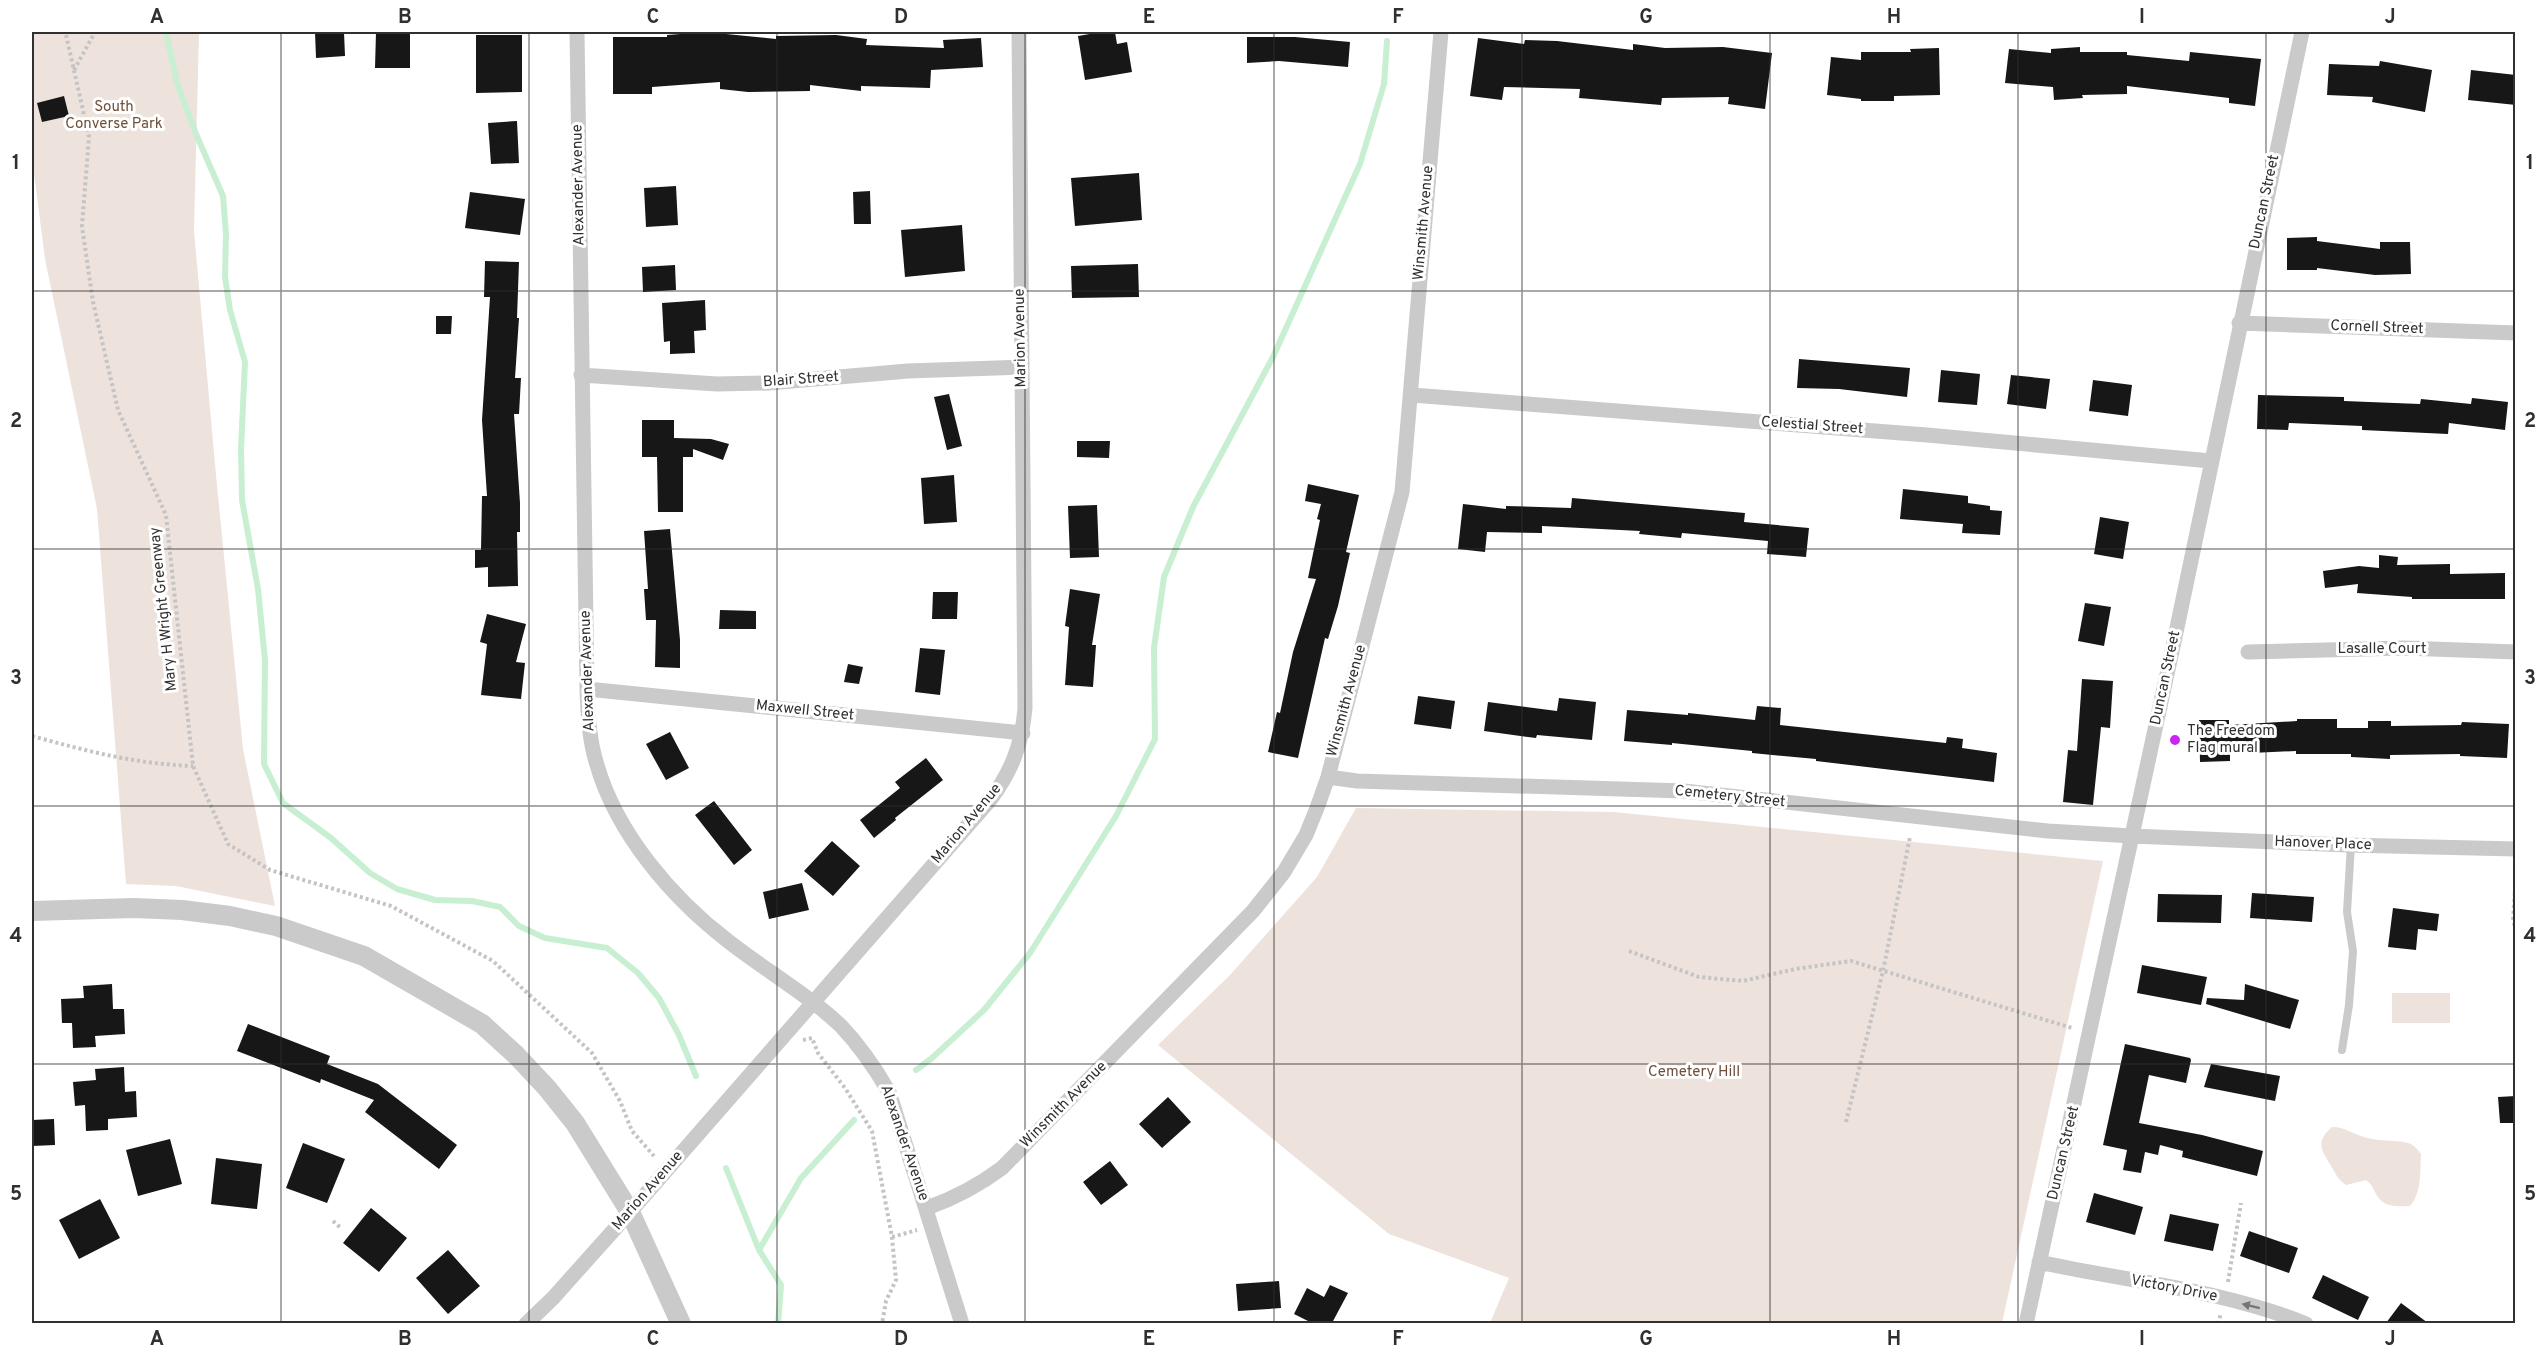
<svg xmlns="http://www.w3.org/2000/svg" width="2547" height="1355" viewBox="0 0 2547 1355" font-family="Overpass,sans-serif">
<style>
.green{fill:#eee2dd}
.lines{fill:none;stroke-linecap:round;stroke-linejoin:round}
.stream{stroke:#c8efd2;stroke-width:6}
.building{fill:#171717}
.path{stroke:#c4c4c4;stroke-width:4;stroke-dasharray:3 3;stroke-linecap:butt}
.service{stroke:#cacaca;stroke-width:8}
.minor{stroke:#cacaca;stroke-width:15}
.tertiary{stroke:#cacaca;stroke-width:20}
.oneway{fill:#757575}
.grid{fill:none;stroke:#303030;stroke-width:1.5;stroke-opacity:0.55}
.poi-dot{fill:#c926f2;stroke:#fff;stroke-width:2}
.labels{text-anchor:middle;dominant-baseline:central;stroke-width:6;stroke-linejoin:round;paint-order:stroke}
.park-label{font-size:15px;fill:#6f4f39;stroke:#fff}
.street-label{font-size:15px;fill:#303030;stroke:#fff}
.poi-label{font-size:15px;fill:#303030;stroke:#fff;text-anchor:start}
.neatline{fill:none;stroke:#303030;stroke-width:2}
.grid-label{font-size:20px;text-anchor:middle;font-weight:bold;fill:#303030}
</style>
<rect width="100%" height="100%" fill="#fff"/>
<!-- green -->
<path class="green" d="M 32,32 L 199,32 L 194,231 L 216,475 L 243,749 L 275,906 L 176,886 L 126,884 L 97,509 L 45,259 L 32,158 Z
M 1356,808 L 1614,812 L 2103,861 L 2002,1323 L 1490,1323 L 1509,1278 L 1389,1234 L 1158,1045 L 1230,975 L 1317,877 Z
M 2392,993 L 2450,993 L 2450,1023 L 2392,1023 Z
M 2332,1127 C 2346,1127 2354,1135 2368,1138 C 2382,1142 2398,1139 2411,1144 C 2416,1147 2418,1150 2421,1154 C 2420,1171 2422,1193 2410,1206 C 2396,1207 2381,1207 2375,1192 C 2372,1186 2372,1185 2366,1180 L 2346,1185 C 2337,1179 2337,1175 2331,1166 C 2322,1150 2314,1143 2332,1127 Z"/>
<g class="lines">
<!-- stream -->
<path class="stream" d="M 166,32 L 177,83 L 196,134 L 223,196 L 226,234 L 225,277 L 230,310 L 245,362 L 241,449 L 242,500 L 258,589 L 265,660 L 264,764 L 283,803 L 331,838 L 370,873 L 397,889 L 435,900 L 472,901 L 500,907 L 519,926 L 545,938 L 607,948 L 638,973 L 659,998 L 679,1035 L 696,1076
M 916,1070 L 932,1058 L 984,1010 L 1030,953 L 1116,816 L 1155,739 L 1154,648 L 1164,577 L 1193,507 L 1273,357 L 1360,164 L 1384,84 L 1387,41
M 726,1168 L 759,1250 L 781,1285 L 778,1324
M 759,1250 L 801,1178 L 854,1120"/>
</g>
<!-- building -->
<path class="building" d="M 315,32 L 344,32 L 345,56 L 316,58 Z
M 376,32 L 410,32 L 410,68 L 375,68 Z
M 706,32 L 776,39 L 776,36 L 836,35 L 867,39 L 866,45 L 944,48 L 943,40 L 981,38 L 983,67 L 931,70 L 930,88 L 861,86 L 861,91 L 810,85 L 810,91 L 748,92 L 720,89 L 720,82 L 652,87 L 652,94 L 613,94 L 613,37 L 667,37 L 667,35 Z
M 1101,32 L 1115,32 L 1117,44 L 1127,42 L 1132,72 L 1085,80 L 1078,36 Z
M 476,35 L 522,35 L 522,92 L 476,93 Z
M 1247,37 L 1295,37 L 1350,42 L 1348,67 L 1279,61 L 1247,63 Z
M 1478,38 L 1524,44 L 1525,40 L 1557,41 L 1633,50 L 1633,44 L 1665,48 L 1723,47 L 1772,53 L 1765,109 L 1728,104 L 1729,97 L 1662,98 L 1661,105 L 1579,98 L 1580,89 L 1504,87 L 1502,100 L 1470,96 Z
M 2080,47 L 2080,52 L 2127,52 L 2127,55 L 2189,61 L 2190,52 L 2261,59 L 2255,106 L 2229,103 L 2229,98 L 2127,86 L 2127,94 L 2082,95 L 2083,98 L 2054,100 L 2053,87 L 2005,83 L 2009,49 L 2051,53 L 2051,49 Z
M 1939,48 L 1940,95 L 1894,96 L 1894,101 L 1861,101 L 1861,99 L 1827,95 L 1831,57 L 1861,60 L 1861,52 L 1911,52 L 1910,49 Z
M 2380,61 L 2432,70 L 2425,112 L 2372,102 L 2373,97 L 2327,95 L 2329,64 L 2379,66 Z
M 2471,70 L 2516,75 L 2516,105 L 2468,100 Z
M 64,96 L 69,116 L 42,122 L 37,103 Z
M 517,121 L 519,163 L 491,164 L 488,123 Z
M 1139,173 L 1142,220 L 1075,226 L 1071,178 Z
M 676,186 L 678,225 L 646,227 L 644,188 Z
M 870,191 L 871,224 L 854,224 L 853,192 Z
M 470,192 L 525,199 L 520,235 L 465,228 Z
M 962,225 L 965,271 L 905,277 L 901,230 Z
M 2317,237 L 2317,241 L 2380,249 L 2380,242 L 2410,242 L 2411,274 L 2375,275 L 2317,268 L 2317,270 L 2287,270 L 2287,238 Z
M 485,261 L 519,262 L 517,318 L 519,318 L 515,378 L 521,378 L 519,414 L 514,414 L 520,503 L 520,532 L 517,532 L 518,586 L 488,587 L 488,567 L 475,568 L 475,550 L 481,550 L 482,496 L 487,496 L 482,420 L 490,297 L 484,297 Z
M 1138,264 L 1139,297 L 1072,298 L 1071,266 Z
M 675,265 L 676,290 L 643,292 L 642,267 Z
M 705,300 L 706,330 L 694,331 L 695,353 L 670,354 L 670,341 L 664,342 L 662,303 Z
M 436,316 L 452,316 L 451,334 L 436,334 Z
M 1799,359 L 1910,368 L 1907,397 L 1839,389 L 1797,388 Z
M 1941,370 L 1980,374 L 1977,405 L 1938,402 Z
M 2011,375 L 2050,379 L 2046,409 L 2007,404 Z
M 2093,380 L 2132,385 L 2128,416 L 2089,411 Z
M 949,394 L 962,446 L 947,450 L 934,397 Z
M 2258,395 L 2344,397 L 2344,401 L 2420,404 L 2421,399 L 2471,404 L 2472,398 L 2508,402 L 2505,430 L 2449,423 L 2448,434 L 2362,430 L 2362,426 L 2289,423 L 2288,430 L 2257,429 Z
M 642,420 L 674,420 L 674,438 L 711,439 L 729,444 L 723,460 L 693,449 L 693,457 L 683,457 L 683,512 L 658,512 L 657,457 L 642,457 Z
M 1077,441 L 1110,441 L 1109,458 L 1077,457 Z
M 954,475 L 957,522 L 924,524 L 921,478 Z
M 1308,484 L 1359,495 L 1346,552 L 1350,553 L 1338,606 L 1328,639 L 1325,638 L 1298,758 L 1268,752 L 1277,712 L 1280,713 L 1293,652 L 1316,579 L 1308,578 L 1320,520 L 1317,519 L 1321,504 L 1305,501 Z
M 1903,489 L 1968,496 L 1968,503 L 1990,506 L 1990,510 L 2002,511 L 2000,535 L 1962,533 L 1963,524 L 1900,519 Z
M 1572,498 L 1745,513 L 1744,522 L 1809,528 L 1806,557 L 1767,554 L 1768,541 L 1682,533 L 1681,538 L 1639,534 L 1640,531 L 1542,526 L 1542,533 L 1487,532 L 1485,552 L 1458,549 L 1463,504 L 1506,509 L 1506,506 L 1571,508 Z
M 1097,505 L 1099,557 L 1070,558 L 1068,506 Z
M 2100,517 L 2129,522 L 2123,559 L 2094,554 Z
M 670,529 L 680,640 L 680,668 L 655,667 L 656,620 L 646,620 L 644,589 L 648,589 L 644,531 Z
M 2379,555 L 2398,557 L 2397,565 L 2450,564 L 2450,574 L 2505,573 L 2505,599 L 2412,599 L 2412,597 L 2357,593 L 2358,584 L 2325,588 L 2323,571 L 2359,566 L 2379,568 Z
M 1070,589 L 1100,594 L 1092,645 L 1096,645 L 1093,687 L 1065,685 L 1069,627 L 1065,626 Z
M 933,592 L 958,592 L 957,619 L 932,619 Z
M 2085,603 L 2111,607 L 2104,646 L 2078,641 Z
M 720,610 L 756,611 L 756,629 L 719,629 Z
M 487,614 L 526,624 L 516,662 L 525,663 L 521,699 L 481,695 L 487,644 L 480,642 Z
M 920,648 L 945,650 L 940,695 L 915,692 Z
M 848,664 L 863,667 L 859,684 L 844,682 Z
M 2082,679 L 2113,681 L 2110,728 L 2101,727 L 2093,805 L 2063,802 L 2068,750 L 2077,751 Z
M 1418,696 L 1455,701 L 1451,729 L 1414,724 Z
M 1559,698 L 1596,702 L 1592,740 L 1537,735 L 1536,738 L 1484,731 L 1488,702 L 1557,711 Z
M 1757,706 L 1781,708 L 1780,725 L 1946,743 L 1947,737 L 1963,739 L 1962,748 L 1997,753 L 1994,782 L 1816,761 L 1816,759 L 1752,753 L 1752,751 L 1672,743 L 1672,745 L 1624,741 L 1627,710 L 1688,715 L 1688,713 L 1755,720 Z
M 2297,719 L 2337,719 L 2337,728 L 2368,728 L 2368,721 L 2391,721 L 2391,726 L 2461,725 L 2462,722 L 2509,724 L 2507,758 L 2460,756 L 2460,754 L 2390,755 L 2390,759 L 2351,757 L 2351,754 L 2296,754 L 2296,751 L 2230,754 L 2230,761 L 2200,762 L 2199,720 L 2229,720 L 2229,725 L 2297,721 Z
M 670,732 L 689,768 L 666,780 L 646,744 Z
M 926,758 L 943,780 L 895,818 L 896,820 L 874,838 L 860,820 L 900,788 L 895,782 Z
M 714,801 L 752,850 L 734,865 L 695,815 Z
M 832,841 L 860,866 L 833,896 L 804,871 Z
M 802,883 L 809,910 L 769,919 L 763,892 Z
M 2252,893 L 2314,897 L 2312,922 L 2250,918 Z
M 2158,894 L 2222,895 L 2221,923 L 2157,922 Z
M 2393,908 L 2439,914 L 2437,931 L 2418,929 L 2416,950 L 2388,947 Z
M 2142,965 L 2207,977 L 2201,1005 L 2137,993 Z
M 112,984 L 113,1009 L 124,1009 L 125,1034 L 95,1036 L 96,1047 L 73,1048 L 72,1023 L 62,1023 L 61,999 L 84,998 L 83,986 Z
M 2245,984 L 2299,1000 L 2290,1029 L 2206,1004 L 2207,998 L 2244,1000 Z
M 248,1024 L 330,1056 L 327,1064 L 378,1084 L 457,1145 L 439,1169 L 365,1112 L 374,1100 L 321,1079 L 320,1083 L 237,1051 Z
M 2125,1044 L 2190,1058 L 2191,1060 L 2186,1083 L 2149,1075 L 2139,1123 L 2202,1135 L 2263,1151 L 2257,1176 L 2182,1157 L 2183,1151 L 2160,1145 L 2158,1155 L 2145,1152 L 2141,1173 L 2123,1170 L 2127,1150 L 2103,1145 Z
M 2211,1064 L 2280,1076 L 2275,1101 L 2204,1087 Z
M 124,1067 L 125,1092 L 136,1091 L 137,1117 L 108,1119 L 108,1130 L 86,1131 L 85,1105 L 75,1106 L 73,1082 L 96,1080 L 95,1069 Z
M 2516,1096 L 2516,1123 L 2500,1123 L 2498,1097 Z
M 1168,1097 L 1191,1122 L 1162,1148 L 1139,1124 Z
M 54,1119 L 55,1145 L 32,1146 L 32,1120 Z
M 170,1139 L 182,1184 L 138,1196 L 126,1150 Z
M 303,1143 L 345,1159 L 327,1203 L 286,1188 Z
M 216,1158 L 262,1164 L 257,1209 L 211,1204 Z
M 1110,1161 L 1128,1185 L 1101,1205 L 1083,1182 Z
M 2094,1193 L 2143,1207 L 2135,1235 L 2086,1222 Z
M 100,1199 L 120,1238 L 79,1259 L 59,1220 Z
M 371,1208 L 407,1238 L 379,1272 L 343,1243 Z
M 2170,1214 L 2219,1224 L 2213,1251 L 2164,1241 Z
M 2249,1231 L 2298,1248 L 2289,1273 L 2240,1256 Z
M 448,1250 L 480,1286 L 448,1314 L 416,1278 Z
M 2323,1275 L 2369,1297 L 2358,1320 L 2312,1298 Z
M 1279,1281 L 1281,1308 L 1238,1311 L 1236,1284 Z
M 1330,1285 L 1348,1293 L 1332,1323 L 1312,1323 L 1294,1314 L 1307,1288 L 1324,1297 Z
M 2401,1303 L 2428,1323 L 2386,1323 Z"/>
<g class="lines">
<!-- path -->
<path class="path" d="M 66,35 L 89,137 L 82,226 L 93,302 L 118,410 L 166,515 L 193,766 L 228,844 L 270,870 L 391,906 L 493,961 L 592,1053 L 620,1101 L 632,1131 L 654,1156
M 74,70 L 95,32
M 32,736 C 87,751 135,764 193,766
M 2516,875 L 2513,921 L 2516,929
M 1629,951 L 1699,977 L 1743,981 L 1795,969 L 1851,961 L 2072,1028
M 803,1040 L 812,1038 L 818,1053 L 845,1088 L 872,1131 L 892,1237 L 896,1280 L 886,1301 L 882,1324
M 1846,1122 L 1883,971 L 1910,837
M 333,1221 L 342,1229
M 892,1237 L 917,1230
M 2228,1282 L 2241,1203
M 2218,1324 L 2221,1313"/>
<!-- service -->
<path class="service" d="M 2342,1050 L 2349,1005 L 2353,951 L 2347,912 L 2351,845"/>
<!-- minor -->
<path class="minor" d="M 577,32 L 587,689 C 588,715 589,740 597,765 C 617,834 672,898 728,941 C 765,970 807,994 841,1026 C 860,1046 875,1068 889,1092 L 962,1324
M 2239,323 L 2516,333
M 581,375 L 717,384 L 769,383 L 908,371 L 1022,367
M 1412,395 L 1927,435 L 2211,461
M 2248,652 L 2404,648 L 2516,652
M 587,689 L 1023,733
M 1328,777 L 1357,781 L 1684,791 L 2048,831 L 2132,836 L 2347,845 L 2516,849
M 927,1208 C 955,1198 978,1186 1002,1168 L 1253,911 L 1284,872 L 1306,835 L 1317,808 L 1328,777 L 1402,492 L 1441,32
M 2039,1262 C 2126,1281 2224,1290 2306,1324
M 526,1324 L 553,1298 L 630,1212 L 990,800 C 1012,771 1022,744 1025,708 L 1019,32
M 2026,1324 L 2174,642 L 2302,32"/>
<!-- tertiary -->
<path class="tertiary" d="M 32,911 L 134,908 L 182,910 L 230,916 L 276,926 L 364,956 L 482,1024 L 516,1055 L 547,1088 L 575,1123 L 630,1212 L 681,1324"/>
</g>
<!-- one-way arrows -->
<defs><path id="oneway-solid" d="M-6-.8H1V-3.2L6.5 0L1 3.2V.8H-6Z" transform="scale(1.5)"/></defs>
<use class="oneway" href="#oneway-solid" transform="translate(2251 1306) rotate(-166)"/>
<!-- grid -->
<path class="grid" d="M 281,32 L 281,1324M 529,32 L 529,1324M 777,32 L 777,1324M 1025,32 L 1025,1324M 1274,32 L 1274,1324M 1522,32 L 1522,1324M 1770,32 L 1770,1324M 2018,32 L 2018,1324M 2266,32 L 2266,1324M 32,291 L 2516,291M 32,549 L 2516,549M 32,806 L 2516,806M 32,1064 L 2516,1064"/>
<!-- markers -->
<circle class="poi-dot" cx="2175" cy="740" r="6"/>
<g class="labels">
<!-- park labels -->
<g class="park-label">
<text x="114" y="107">South<tspan x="114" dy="17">Converse Park</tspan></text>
<text x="1694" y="1072">Cemetery Hill</text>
</g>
<!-- street labels -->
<g class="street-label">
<text transform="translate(579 185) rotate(-91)">Alexander Avenue</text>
<text transform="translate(2265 202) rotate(-78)">Duncan Street</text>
<text transform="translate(1424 223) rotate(-85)">Winsmith Avenue</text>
<text transform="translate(2377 328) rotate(2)">Cornell Street</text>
<text transform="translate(1021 338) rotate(-91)">Marion Avenue</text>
<text transform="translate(801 380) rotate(-4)">Blair Street</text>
<text transform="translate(1812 426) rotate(4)">Celestial Street</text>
<text transform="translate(164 609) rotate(-96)">Mary H Wright Greenway</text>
<text x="2382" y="649">Lasalle Court</text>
<text transform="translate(588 671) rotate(-92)">Alexander Avenue</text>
<text transform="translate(2166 678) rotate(-78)">Duncan Street</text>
<text transform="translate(1347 701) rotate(-75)">Winsmith Avenue</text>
<text transform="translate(805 711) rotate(6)">Maxwell Street</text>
<text transform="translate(1730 797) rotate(6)">Cemetery Street</text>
<text transform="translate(967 824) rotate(-50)">Marion Avenue</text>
<text transform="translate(2323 844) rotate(2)">Hanover Place</text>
<text transform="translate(1064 1105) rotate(-45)">Winsmith Avenue</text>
<text transform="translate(904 1143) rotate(71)">Alexander Avenue</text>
<text transform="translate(2064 1153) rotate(-77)">Duncan Street</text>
<text transform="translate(648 1191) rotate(-49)">Marion Avenue</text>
<text transform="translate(2174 1289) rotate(11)">Victory Drive</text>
</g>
<!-- poi labels -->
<g class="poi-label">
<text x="2187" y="731">The Freedom<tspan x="2187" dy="17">Flag mural</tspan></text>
</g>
</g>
<!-- border -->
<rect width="2547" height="1355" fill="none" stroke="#ffffff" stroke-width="66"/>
<rect x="33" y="33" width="2481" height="1289" class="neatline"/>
<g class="grid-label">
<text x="157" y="23">A</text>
<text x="405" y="23">B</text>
<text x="653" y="23">C</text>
<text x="901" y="23">D</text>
<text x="1149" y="23">E</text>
<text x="1398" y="23">F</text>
<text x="1646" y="23">G</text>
<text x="1894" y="23">H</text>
<text x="2142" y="23">I</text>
<text x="2390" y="23">J</text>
<text x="16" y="169">1</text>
<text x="2530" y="169">1</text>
<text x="16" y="427">2</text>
<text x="2530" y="427">2</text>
<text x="16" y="684">3</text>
<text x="2530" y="684">3</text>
<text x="16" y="942">4</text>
<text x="2530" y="942">4</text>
<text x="16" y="1200">5</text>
<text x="2530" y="1200">5</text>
<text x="157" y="1345">A</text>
<text x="405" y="1345">B</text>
<text x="653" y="1345">C</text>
<text x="901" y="1345">D</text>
<text x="1149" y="1345">E</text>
<text x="1398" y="1345">F</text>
<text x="1646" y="1345">G</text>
<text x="1894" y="1345">H</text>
<text x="2142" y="1345">I</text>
<text x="2390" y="1345">J</text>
</g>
</svg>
